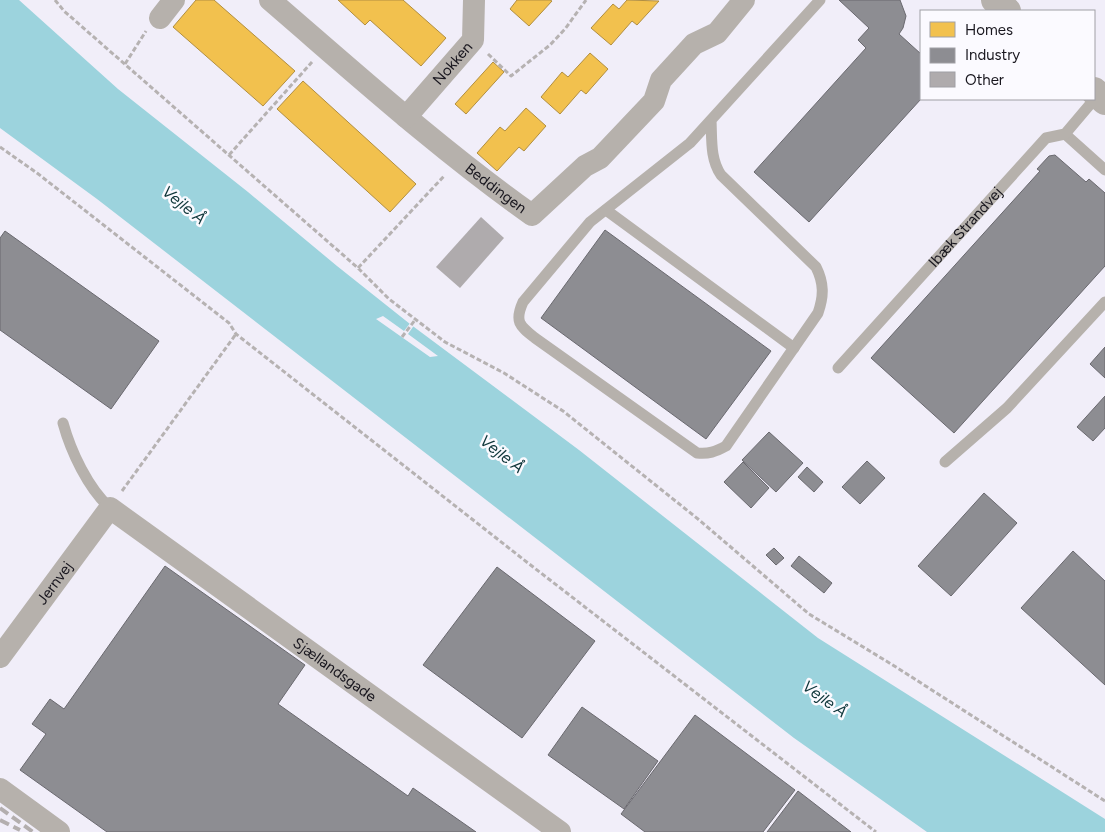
<svg xmlns="http://www.w3.org/2000/svg" width="1105" height="832" viewBox="0 0 1105 832" font-family="Figtree,sans-serif">
<style>
.water{fill:#9cd3dd}
.pier{fill:#f1eef9}
.homes{fill:#f2c14e;stroke:#b18e40}
.industry{fill:#8d8d92;stroke:#6a696f}
.building{fill:#afabad}
.lines{fill:none;stroke-linecap:round;stroke-linejoin:round}
.path{stroke:#b6b2b2;stroke-width:3;stroke-dasharray:5 2.5;stroke-linecap:butt}
.service{stroke:#b6b1ac;stroke-width:11}
.minor{stroke:#b6b1ac;stroke-width:22}
.tertiary{stroke:#b6b1ac;stroke-width:28}
.rail{stroke:#b3aeae;stroke-width:4;stroke-dasharray:10 5;stroke-linecap:butt}
.labels{text-anchor:middle;dominant-baseline:central;stroke-width:5;stroke-linejoin:round;paint-order:stroke}
.street-label{font-size:15px;fill:#18161e;stroke:#fbfaff}
.water-label{font-size:16px;font-style:italic;fill:#0d3539;stroke:#fbfaff}
</style>
<rect width="100%" height="100%" fill="#f1eef9"/>
<!-- water -->
<path class="water" d="M 0,0 L 19,0 L 118,89 L 248,192 L 337,266 L 410,324 L 579,450 L 818,638 L 1105,819 L 1105,832 L 927,832 L 794,738 L 97,199 L 0,128 Z"/>
<!-- pier -->
<path class="pier" d="M 383,316 L 404,331 L 411,322 L 415,324 L 408,334 L 438,356 L 430,357 L 376,319 Z"/>
<!-- homes -->
<path class="homes" d="M 196,0 L 214,0 L 295,71 L 263,106 L 173,27 Z
M 338,0 L 403,0 L 446,38 L 421,66 L 370,20 L 365,25 Z
M 517,0 L 550,0 L 552,1 L 529,26 L 510,9 Z
M 627,0 L 659,1 L 637,25 L 632,21 L 611,45 L 591,28 L 613,4 L 619,9 Z
M 590,53 L 608,69 L 586,94 L 581,90 L 560,114 L 541,97 L 562,72 L 568,77 Z
M 493,62 L 504,72 L 466,114 L 455,104 Z
M 303,81 L 416,184 L 390,212 L 277,109 Z
M 526,108 L 546,126 L 524,151 L 519,147 L 497,171 L 477,153 L 500,127 L 505,131 Z"/>
<!-- industry -->
<path class="industry" d="M 839,0 L 900,0 L 906,16 L 903,28 L 899,34 L 921,54 L 921,99 L 809,222 L 754,172 L 866,48 L 858,40 L 869,28 Z
M 1055,155 L 1086,182 L 1089,179 L 1105,193 L 1105,266 L 954,433 L 871,358 L 1040,171 L 1037,169 L 1049,156 Z
M 605,230 L 771,351 L 706,439 L 541,318 Z
M 5,231 L 159,341 L 111,409 L 0,330 L 0,238 Z
M 1105,347 L 1105,378 L 1090,364 Z
M 1105,396 L 1105,428 L 1093,441 L 1077,427 Z
M 769,432 L 803,463 L 776,492 L 742,460 Z
M 867,461 L 885,478 L 860,504 L 842,487 Z
M 743,462 L 769,488 L 751,508 L 724,482 Z
M 807,467 L 823,482 L 814,492 L 798,477 Z
M 984,493 L 1017,523 L 951,596 L 918,566 Z
M 774,548 L 784,558 L 776,565 L 766,555 Z
M 1073,551 L 1105,581 L 1105,685 L 1021,608 Z
M 799,556 L 832,583 L 824,593 L 791,566 Z
M 165,566 L 305,665 L 278,704 L 408,796 L 413,788 L 476,832 L 107,832 L 20,770 L 46,734 L 32,724 L 50,699 L 64,709 Z
M 497,567 L 595,641 L 522,738 L 423,665 Z
M 582,707 L 658,761 L 624,809 L 548,755 Z
M 695,715 L 795,790 L 763,832 L 645,832 L 621,814 Z
M 798,791 L 851,832 L 767,832 Z"/>
<!-- building -->
<path class="building" d="M 481,217 L 504,238 L 460,288 L 436,267 Z"/>
<g class="lines">
<!-- path -->
<path class="path" d="M 55,0 L 64,11 L 358,268 L 389,299 L 445,342 L 504,373 L 563,411 L 698,519 L 809,614 L 896,667 L 1105,801
M 488,54 L 511,76 L 550,45 L 565,29 L 586,0
M 125,64 L 146,31
M 0,147 L 37,173 L 229,323 L 236,334 L 528,563 L 876,832
M 229,155 L 312,62
M 358,268 L 445,175
M 402,337 L 415,320
M 122,491 L 236,334"/>
<!-- service -->
<g class="service">
<path d="M 711,120 C 712,139 710,159 721,175 L 816,267 C 824,283 824,296 818,313 L 726,446 C 715,452 709,454 697,453 L 535,338 C 520,326 514,322 523,302 L 590,222 L 690,143 L 820,0"/>
<path d="M 1065,134 L 1105,170"/>
<path d="M 606,210 L 794,348"/>
<path id="s1" d="M 838,368 L 1046,138 L 1065,134 L 1098,95"/>
<path d="M 63,423 C 71,452 88,488 110,508"/>
<path d="M 945,462 L 1007,408 L 1105,302"/>
</g>
<!-- minor -->
<g class="minor">
<path id="s2" d="M 270,0 C 356,74 440,150 532,215 L 585,166 L 600,158 L 654,101 L 661,80 L 694,44 L 717,33 L 744,0"/>
<path d="M 160,18 L 174,0"/>
<path id="s3" d="M 406,117 L 473,40 L 474,0"/>
<path id="s4" d="M 0,657 L 110,508 L 560,832"/>
<path d="M 0,789 L 59,832"/>
</g>
<!-- tertiary -->
<path class="tertiary" d="M 995,0 L 1007,11
M 1094,91 L 1105,101"/>
<!-- rail -->
<path class="rail" d="M 0,808 L 33,832
M 0,820 L 20,830"/>
</g>
<g class="labels">
<!-- street labels -->
<g class="street-label">
<text stroke="none"><textPath href="#s3" startOffset="71">Nokken</textPath></text>
<text stroke="none"><textPath href="#s2" startOffset="294">Beddingen</textPath></text>
<text stroke="none"><textPath href="#s1" startOffset="190">Ibæk Strandvej</textPath></text>
<text stroke="none"><textPath href="#s4" startOffset="92">Jernvej</textPath></text>
<text stroke="none"><textPath href="#s4" startOffset="462">Sjællandsgade</textPath></text>
</g>
<!-- water labels -->
<g class="water-label">
<text transform="translate(184 205) rotate(39)">Vejle Å</text>
<text transform="translate(502 454) rotate(38)">Vejle Å</text>
<text transform="translate(825 699) rotate(36)">Vejle Å</text>
</g>
</g>
<!-- legend -->
<rect x="920" y="10" width="175" height="90" fill="#fbfaff" stroke="#a09fa5"/>
<rect x="930" y="22" width="25" height="15" fill="#f2c14e" stroke="#a09fa5"/>
<text x="965" y="35" font-size="15" fill="#18161e">Homes</text>
<rect x="930" y="48" width="25" height="15" fill="#8d8d92" stroke="#a09fa5"/>
<text x="965" y="60" font-size="15" fill="#18161e">Industry</text>
<rect x="930" y="72" width="25" height="15" fill="#afabad" stroke="#a09fa5"/>
<text x="965" y="85" font-size="15" fill="#18161e">Other</text>
</svg>
